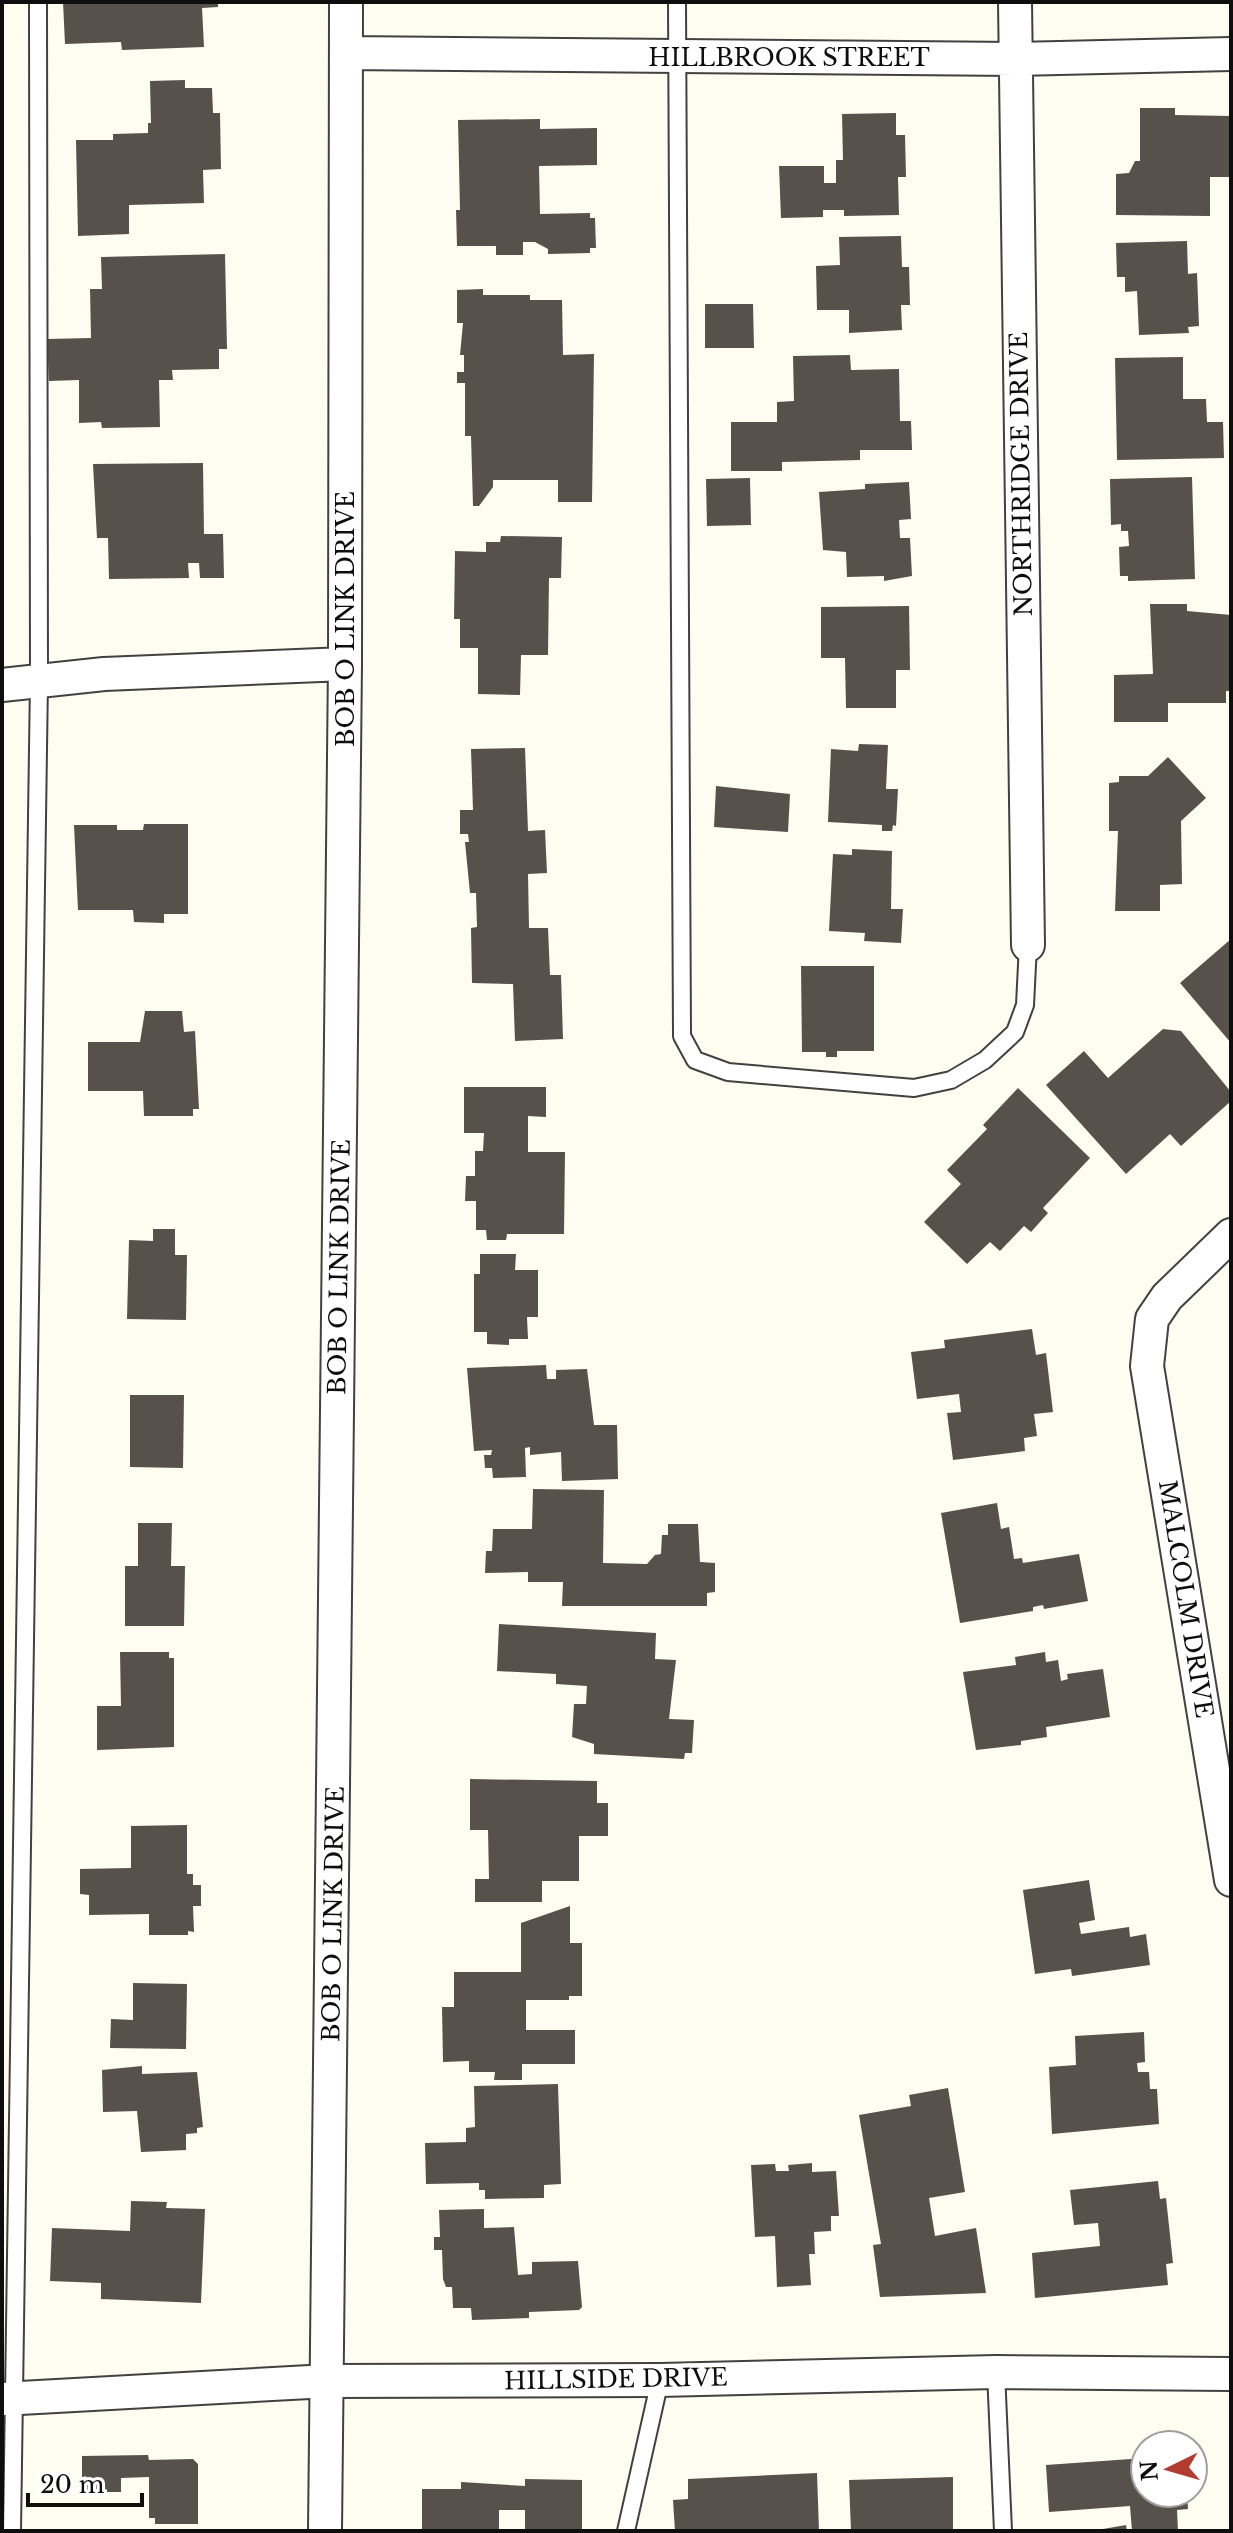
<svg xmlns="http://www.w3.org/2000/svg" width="1233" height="2533" viewBox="0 0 1233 2533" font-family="'Libre Baskerville',serif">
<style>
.building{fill:#56514b}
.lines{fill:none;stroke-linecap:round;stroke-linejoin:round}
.lane-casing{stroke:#414141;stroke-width:20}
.street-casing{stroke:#414141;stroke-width:36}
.lane{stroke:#fff;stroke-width:16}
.street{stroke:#fff;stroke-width:32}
.labels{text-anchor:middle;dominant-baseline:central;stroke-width:8;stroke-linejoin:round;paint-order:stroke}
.street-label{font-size:24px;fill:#0e0e0e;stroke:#fff}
</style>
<rect width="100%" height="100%" fill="#fefdf0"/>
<!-- building -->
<path class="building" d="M 63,2 L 218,2 L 218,7 L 202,8 L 204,47 L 122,50 L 121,42 L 65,44 Z
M 185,80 L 185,88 L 212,88 L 213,113 L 220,113 L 221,169 L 203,170 L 204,203 L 129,205 L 129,234 L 78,236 L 76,140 L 113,140 L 113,134 L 148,133 L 148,123 L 151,123 L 150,81 Z
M 1140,108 L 1175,108 L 1175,115 L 1231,116 L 1231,177 L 1210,177 L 1210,216 L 1116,215 L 1116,174 L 1129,173 L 1135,161 L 1140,161 Z
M 896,113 L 896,135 L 905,135 L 906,177 L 898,177 L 899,215 L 844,216 L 844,210 L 823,210 L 823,217 L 781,218 L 779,166 L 824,166 L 824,183 L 836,183 L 836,160 L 843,160 L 842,114 Z
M 540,119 L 540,129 L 597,128 L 597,165 L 539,166 L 540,214 L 590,213 L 590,218 L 595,218 L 596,248 L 590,248 L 590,253 L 548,254 L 548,249 L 535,242 L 523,242 L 523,255 L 496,255 L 496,246 L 457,246 L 456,210 L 460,210 L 458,120 Z
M 901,236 L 902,267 L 909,267 L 910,305 L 901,305 L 902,330 L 849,333 L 849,310 L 817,310 L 816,266 L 840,265 L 839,237 Z
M 1187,241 L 1188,274 L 1197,273 L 1199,326 L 1188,327 L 1189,333 L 1139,335 L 1137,291 L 1125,292 L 1125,277 L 1117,277 L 1116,243 Z
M 225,254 L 227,349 L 219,349 L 219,369 L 172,370 L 173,380 L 159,380 L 160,427 L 102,428 L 101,422 L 79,423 L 79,380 L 49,381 L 47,339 L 91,338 L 90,289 L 102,289 L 101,257 Z
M 483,289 L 483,295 L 530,295 L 530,300 L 562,300 L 563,355 L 594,354 L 592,502 L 558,502 L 558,480 L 493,480 L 493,487 L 479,506 L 473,506 L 471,436 L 465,436 L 465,383 L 457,383 L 457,372 L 464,372 L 464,355 L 460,355 L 463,323 L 457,323 L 457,290 Z
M 705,304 L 753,304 L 754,348 L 705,348 Z
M 850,355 L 851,370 L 899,369 L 900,421 L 911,421 L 912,450 L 860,450 L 860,460 L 782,462 L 782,471 L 731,471 L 731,422 L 777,422 L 777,402 L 794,401 L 793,356 Z
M 1183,357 L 1183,399 L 1206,399 L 1207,422 L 1223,422 L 1224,458 L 1117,460 L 1115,358 Z
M 203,463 L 204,534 L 223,534 L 224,578 L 200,578 L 199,563 L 188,563 L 189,578 L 109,579 L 108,538 L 97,538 L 93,464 Z
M 1192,477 L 1195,579 L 1128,581 L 1128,576 L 1120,576 L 1119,547 L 1129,546 L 1128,531 L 1121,531 L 1121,524 L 1111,525 L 1110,479 Z
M 750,478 L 751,525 L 707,526 L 706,479 Z
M 909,482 L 911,519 L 899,520 L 900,538 L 910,538 L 912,576 L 884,581 L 884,576 L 847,577 L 846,552 L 823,550 L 819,492 L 865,489 L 865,484 Z
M 501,536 L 562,537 L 561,578 L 549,578 L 548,655 L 521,655 L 520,695 L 478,694 L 478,648 L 460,648 L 460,619 L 454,619 L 455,551 L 486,552 L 486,542 L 500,542 Z
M 1150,604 L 1187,604 L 1187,611 L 1231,615 L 1231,691 L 1226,691 L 1226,703 L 1168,703 L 1168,722 L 1114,722 L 1114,675 L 1153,674 Z
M 909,606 L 910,670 L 896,670 L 896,708 L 846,708 L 845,658 L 821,658 L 821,607 Z
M 859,744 L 888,745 L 886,789 L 898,789 L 896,826 L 893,825 L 892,831 L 882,831 L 882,825 L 828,822 L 831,749 L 858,751 Z
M 525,748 L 528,831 L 545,830 L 547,873 L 528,874 L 529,928 L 548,928 L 550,975 L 561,975 L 563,1039 L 515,1041 L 513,984 L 472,983 L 471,928 L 477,927 L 476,893 L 470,893 L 465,842 L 469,842 L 468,834 L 460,834 L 460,810 L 473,810 L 471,749 Z
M 1168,757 L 1206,798 L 1181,821 L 1182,884 L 1160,885 L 1160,911 L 1115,911 L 1118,831 L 1109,831 L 1109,783 L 1119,782 L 1119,776 L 1148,776 Z
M 716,786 L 790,794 L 788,832 L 714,827 Z
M 144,824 L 188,824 L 188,914 L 164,914 L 164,923 L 134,922 L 133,910 L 78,910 L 74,825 L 117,825 L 117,830 L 143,830 Z
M 852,849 L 892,851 L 891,909 L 903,909 L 901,943 L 864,941 L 865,933 L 829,931 L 833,854 L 852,855 Z
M 1231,939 L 1231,1043 L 1180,983 Z
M 801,966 L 874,966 L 874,1051 L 837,1051 L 837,1057 L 826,1057 L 826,1052 L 802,1052 Z
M 145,1011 L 182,1011 L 184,1032 L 195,1031 L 199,1109 L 193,1109 L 193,1116 L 144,1116 L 143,1091 L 88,1091 L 88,1042 L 140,1042 Z
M 1163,1029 L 1181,1031 L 1231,1092 L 1231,1101 L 1181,1146 L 1170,1134 L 1126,1174 L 1046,1085 L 1084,1051 L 1108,1078 Z
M 464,1087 L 546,1087 L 546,1117 L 528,1116 L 528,1152 L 565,1152 L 564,1234 L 507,1234 L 506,1240 L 487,1240 L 486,1230 L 476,1230 L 476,1201 L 465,1201 L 466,1176 L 475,1176 L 475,1151 L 483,1151 L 484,1133 L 464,1133 Z
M 1018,1088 L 1090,1158 L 1043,1208 L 1048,1213 L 1031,1232 L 1024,1226 L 1000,1251 L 990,1242 L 967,1264 L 924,1222 L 961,1184 L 947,1170 L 987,1129 L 983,1125 Z
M 153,1229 L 175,1229 L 175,1255 L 187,1255 L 186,1320 L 127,1319 L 129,1240 L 153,1241 Z
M 480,1254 L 516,1254 L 515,1270 L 538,1270 L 538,1317 L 527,1317 L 528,1339 L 509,1339 L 509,1345 L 487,1344 L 487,1332 L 474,1332 L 474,1274 L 480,1274 Z
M 1032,1329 L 1036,1355 L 1046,1353 L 1053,1412 L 1034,1414 L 1037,1436 L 1024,1438 L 1025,1451 L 953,1460 L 947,1413 L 961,1412 L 959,1394 L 917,1399 L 911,1352 L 945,1348 L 944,1340 Z
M 546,1365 L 547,1379 L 556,1379 L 556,1370 L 587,1369 L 594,1425 L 617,1425 L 618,1479 L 562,1481 L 561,1452 L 530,1455 L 530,1447 L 525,1448 L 526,1477 L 493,1478 L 492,1468 L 485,1468 L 484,1455 L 491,1455 L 492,1450 L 474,1451 L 467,1368 Z
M 130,1395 L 184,1395 L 183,1468 L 130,1467 Z
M 533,1489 L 604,1490 L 603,1563 L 647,1564 L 655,1555 L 661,1554 L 662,1535 L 668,1535 L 668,1524 L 698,1524 L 700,1562 L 715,1563 L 715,1592 L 707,1593 L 707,1606 L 562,1606 L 563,1582 L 528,1582 L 528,1572 L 485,1573 L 486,1551 L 492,1551 L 493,1529 L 532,1529 Z
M 997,1503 L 1001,1529 L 1009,1527 L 1014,1559 L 1022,1558 L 1023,1563 L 1079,1554 L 1088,1601 L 1044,1609 L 1043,1605 L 1033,1607 L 1033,1611 L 960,1623 L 941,1513 Z
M 138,1523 L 172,1523 L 171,1566 L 185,1566 L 184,1626 L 125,1626 L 125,1566 L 138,1566 Z
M 499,1624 L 656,1633 L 655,1659 L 676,1660 L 669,1719 L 694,1720 L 692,1753 L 685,1753 L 684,1759 L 594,1754 L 594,1744 L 572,1737 L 574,1704 L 586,1704 L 587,1686 L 556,1684 L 556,1674 L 497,1671 Z
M 120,1652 L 169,1652 L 169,1658 L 174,1658 L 174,1747 L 97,1750 L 97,1706 L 121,1706 Z
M 1045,1652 L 1046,1662 L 1058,1660 L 1061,1681 L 1068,1679 L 1067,1674 L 1103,1669 L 1110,1717 L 1046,1727 L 1047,1737 L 1021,1741 L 1021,1745 L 976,1750 L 963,1672 L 1016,1665 L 1015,1657 Z
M 470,1779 L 597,1781 L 597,1803 L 608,1803 L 608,1836 L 579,1836 L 579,1881 L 542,1881 L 542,1902 L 475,1902 L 475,1879 L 489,1879 L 488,1830 L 470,1830 Z
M 187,1825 L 187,1874 L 193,1874 L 193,1885 L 201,1885 L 201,1906 L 193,1906 L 194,1932 L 188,1931 L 188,1935 L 149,1935 L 149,1914 L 89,1915 L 89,1895 L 80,1894 L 80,1869 L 131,1868 L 131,1826 Z
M 1089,1880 L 1095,1920 L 1079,1923 L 1081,1934 L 1129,1927 L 1130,1937 L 1146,1934 L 1150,1965 L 1072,1976 L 1071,1969 L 1035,1974 L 1023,1890 Z
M 570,1906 L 570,1943 L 582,1943 L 582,1996 L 569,1996 L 569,2000 L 526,2000 L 526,2030 L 575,2030 L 575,2064 L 522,2064 L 522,2080 L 494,2080 L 495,2072 L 469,2072 L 469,2061 L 443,2062 L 442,2007 L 454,2007 L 454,1972 L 521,1972 L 521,1923 Z
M 133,1983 L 187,1984 L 186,2049 L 110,2048 L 111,2019 L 133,2020 Z
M 1144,2032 L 1145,2062 L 1137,2063 L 1138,2072 L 1149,2072 L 1150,2089 L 1157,2089 L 1159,2124 L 1052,2134 L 1049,2067 L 1076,2065 L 1075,2036 Z
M 142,2066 L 142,2074 L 197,2072 L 203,2127 L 197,2128 L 197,2133 L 186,2134 L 186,2150 L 141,2152 L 137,2111 L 103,2112 L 102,2070 Z
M 558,2084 L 561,2184 L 544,2185 L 544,2198 L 485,2199 L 485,2190 L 479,2190 L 479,2183 L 426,2184 L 425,2143 L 466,2142 L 466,2128 L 475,2127 L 474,2086 Z
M 948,2088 L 965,2192 L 929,2198 L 935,2236 L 976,2228 L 986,2293 L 880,2297 L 873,2245 L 881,2244 L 859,2115 L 911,2106 L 909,2095 Z
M 812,2163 L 812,2172 L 836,2171 L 839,2216 L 831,2216 L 831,2231 L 814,2232 L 815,2254 L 809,2254 L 811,2285 L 777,2287 L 775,2236 L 755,2237 L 751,2165 L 775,2164 L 776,2171 L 789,2171 L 788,2165 Z
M 1158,2181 L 1160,2199 L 1166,2198 L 1173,2263 L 1166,2264 L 1168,2285 L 1035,2298 L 1032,2253 L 1100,2246 L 1098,2223 L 1074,2225 L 1070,2190 Z
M 131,2201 L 167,2202 L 166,2208 L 205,2209 L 201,2303 L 101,2299 L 101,2283 L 50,2281 L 52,2228 L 130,2231 Z
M 484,2209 L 484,2228 L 514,2227 L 518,2275 L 532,2274 L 532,2262 L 578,2261 L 582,2307 L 579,2310 L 529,2312 L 529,2318 L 472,2320 L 471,2308 L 453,2308 L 452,2287 L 446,2287 L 443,2279 L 442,2250 L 434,2250 L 434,2237 L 440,2237 L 439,2210 Z
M 148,2455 L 149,2460 L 193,2459 L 198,2464 L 198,2524 L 155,2524 L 155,2518 L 149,2518 L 149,2477 L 121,2478 L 121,2492 L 82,2492 L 82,2456 Z
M 1145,2458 L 1145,2493 L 1187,2493 L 1188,2509 L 1177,2510 L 1178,2531 L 1132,2531 L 1130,2506 L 1049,2512 L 1046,2465 Z
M 817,2473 L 819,2531 L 675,2531 L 673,2500 L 688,2499 L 688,2479 Z
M 953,2477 L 953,2531 L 851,2531 L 849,2480 Z
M 525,2479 L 582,2480 L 582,2531 L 525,2531 L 525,2510 L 499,2510 L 499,2531 L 422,2531 L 422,2489 L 461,2489 L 461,2482 L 525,2486 Z
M 1126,2525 L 1127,2531 L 1103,2531 L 1103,2529 Z"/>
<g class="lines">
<!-- lane casing -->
<g class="lane-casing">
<path id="lane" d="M 677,2 L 682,1036 L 695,1060 L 728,1072 L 914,1088 L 951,1080 L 985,1060 L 1015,1032 L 1025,1005 L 1028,945
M 996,2372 L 1003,2531
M 12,2531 L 39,681 L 38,2
M 626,2531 L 660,2380"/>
</g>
<!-- street casing -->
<g class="street-casing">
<path id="street" d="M 1015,2 L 1028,945
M 347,53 L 1016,59 L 1231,54
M 2,685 L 104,674 L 345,664
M 1231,1235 L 1167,1297 L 1152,1319 L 1147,1366 L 1231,1880
M 2,2399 L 328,2381 L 660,2380 L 996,2372 L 1231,2374
M 325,2531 L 345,664 L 346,2"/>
</g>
<!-- lane -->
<use href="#lane" class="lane"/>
<!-- street -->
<use href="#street" class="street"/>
</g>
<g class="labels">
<!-- street labels -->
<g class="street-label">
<text x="789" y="57">HILLBROOK STREET</text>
<text transform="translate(1021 474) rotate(-91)">NORTHRIDGE DRIVE</text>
<text transform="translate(345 619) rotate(-90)">BOB O LINK DRIVE</text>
<text transform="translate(339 1267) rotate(-89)">BOB O LINK DRIVE</text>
<text transform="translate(1186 1599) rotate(81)">MALCOLM DRIVE</text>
<text transform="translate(333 1914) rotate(-89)">BOB O LINK DRIVE</text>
<text transform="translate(616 2379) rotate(-1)">HILLSIDE DRIVE</text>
</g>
</g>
<!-- border -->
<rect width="1233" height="2533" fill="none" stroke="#0e0e0e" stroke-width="8"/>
<!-- north arrow -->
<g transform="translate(1169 2469) rotate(265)"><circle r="38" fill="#ffffff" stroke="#9f9f9f" stroke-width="2"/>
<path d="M0-6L14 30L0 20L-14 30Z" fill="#b23c32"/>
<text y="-12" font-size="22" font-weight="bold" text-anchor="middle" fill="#0e0e0e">N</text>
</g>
<!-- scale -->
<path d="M28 2493v12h114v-12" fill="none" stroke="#0e0e0e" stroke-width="4"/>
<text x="40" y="2493" font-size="24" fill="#0e0e0e" stroke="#ffffff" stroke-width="6" paint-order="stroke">20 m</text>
</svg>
